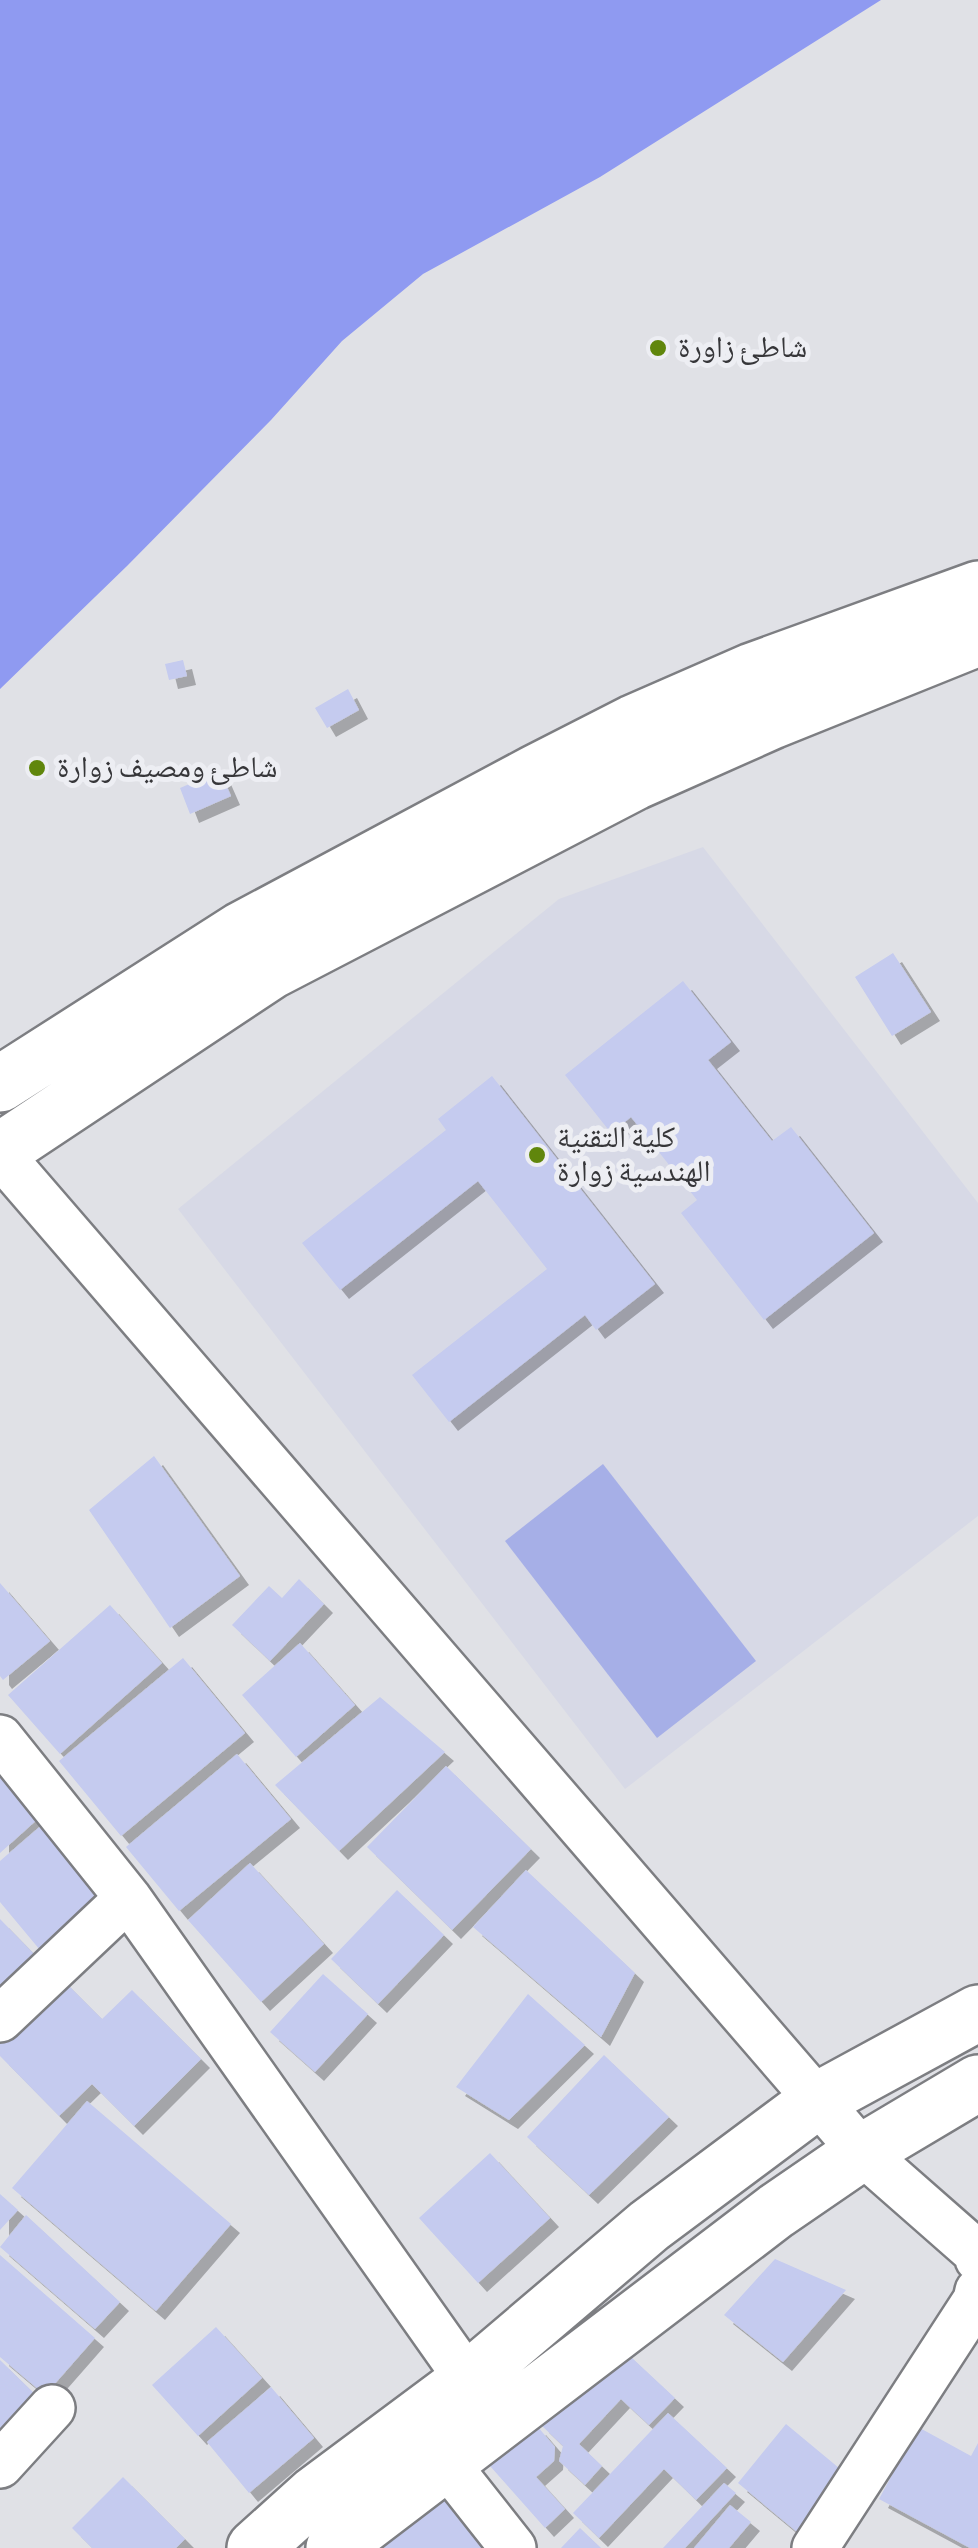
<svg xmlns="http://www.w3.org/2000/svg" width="978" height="2548" viewBox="0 0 978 2548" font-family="'Alegreya Sans','Noto Naskh Arabic',sans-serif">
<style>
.built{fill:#d7d9e6}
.green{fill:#a6afe7}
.water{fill:#8f9af1}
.building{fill:#c5cbef;filter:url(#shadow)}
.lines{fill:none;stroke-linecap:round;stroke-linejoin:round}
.street-casing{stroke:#7d7e82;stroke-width:50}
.secondary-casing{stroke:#7d7e82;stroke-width:60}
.street{stroke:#fff;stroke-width:45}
.secondary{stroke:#fff;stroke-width:55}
.poi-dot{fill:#60860c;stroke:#edeef3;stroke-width:4}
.labels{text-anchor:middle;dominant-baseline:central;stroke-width:10;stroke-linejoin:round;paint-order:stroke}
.poi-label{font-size:30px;fill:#363639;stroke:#edeef3;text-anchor:start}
</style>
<defs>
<filter id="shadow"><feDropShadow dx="9" dy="9" stdDeviation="0" flood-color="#0004"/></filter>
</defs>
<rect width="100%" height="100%" fill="#e0e1e6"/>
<!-- built -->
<path class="built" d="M 703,847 L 978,1203 L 978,1516 L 625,1789 L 178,1209 L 559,899 Z"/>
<!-- green -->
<path class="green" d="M 603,1464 L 756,1661 L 657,1738 L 505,1541 Z"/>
<!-- water -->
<path class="water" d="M 0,0 L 881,0 L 600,177 L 423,274 L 342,341 L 271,420 L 127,566 L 0,689 Z"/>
<!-- building -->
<path class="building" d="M 183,660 L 187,676 L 169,680 L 165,664 Z
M 348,689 L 359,710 L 327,728 L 315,708 Z
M 220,771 L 231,796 L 190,814 L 180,788 Z
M 893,953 L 931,1012 L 892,1036 L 855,977 Z
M 683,981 L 731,1042 L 708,1060 L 772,1141 L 791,1127 L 874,1233 L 764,1320 L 681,1213 L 697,1200 L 631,1117 L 611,1133 L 565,1075 Z
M 492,1076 L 655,1284 L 596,1330 L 585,1315 L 449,1422 L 412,1375 L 547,1269 L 478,1181 L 340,1290 L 302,1243 L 446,1130 L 438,1119 Z
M 154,1456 L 240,1576 L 170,1628 L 89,1510 Z
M 299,1579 L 324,1604 L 270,1661 L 232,1625 L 269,1586 L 282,1598 Z
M 0,1583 L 50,1641 L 3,1680 L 0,1676 Z
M 110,1605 L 162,1663 L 60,1754 L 8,1695 Z
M 300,1643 L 355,1705 L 296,1757 L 242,1695 Z
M 183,1658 L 245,1733 L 121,1836 L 59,1761 Z
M 380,1697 L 445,1752 L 339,1851 L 275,1785 Z
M 0,1751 L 50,1808 L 0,1853 Z
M 237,1754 L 291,1819 L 179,1911 L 126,1847 Z
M 446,1766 L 531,1849 L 452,1930 L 367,1847 Z
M 51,1817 L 112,1889 L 40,1950 L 0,1902 L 0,1861 Z
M 250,1863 L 324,1944 L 261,2002 L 188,1920 Z
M 526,1870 L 635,1973 L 601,2037 L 473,1927 Z
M 397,1890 L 444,1935 L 378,2004 L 331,1959 Z
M 0,1919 L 36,1956 L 0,1991 Z
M 323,1974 L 368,2014 L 315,2072 L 270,2032 Z
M 60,1977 L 102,2019 L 132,1990 L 201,2059 L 134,2126 L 92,2084 L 59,2116 L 0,2056 L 0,2036 Z
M 528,1994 L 585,2045 L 509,2120 L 456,2087 Z
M 604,2055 L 669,2117 L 589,2195 L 527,2137 Z
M 87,2101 L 231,2224 L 156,2311 L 12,2188 Z
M 490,2153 L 550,2218 L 478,2283 L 419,2218 Z
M 0,2194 L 18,2210 L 0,2230 Z
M 26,2215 L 120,2302 L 95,2329 L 0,2247 Z
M 0,2255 L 95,2338 L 45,2395 L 0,2357 Z
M 775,2259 L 846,2290 L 783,2362 L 724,2315 Z
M 216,2327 L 262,2378 L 198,2436 L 152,2385 Z
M 616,2343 L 675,2398 L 649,2425 L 621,2399 L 579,2444 L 602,2466 L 585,2485 L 559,2461 L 563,2446 L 540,2424 Z
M 0,2360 L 41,2400 L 0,2443 Z
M 271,2387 L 314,2438 L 249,2493 L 207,2442 Z
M 668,2413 L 727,2468 L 696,2500 L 664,2469 L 599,2538 L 573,2513 Z
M 786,2424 L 845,2473 L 797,2532 L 738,2483 Z
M 537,2426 L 555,2447 L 554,2461 L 536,2477 L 565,2509 L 545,2528 L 490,2466 Z
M 918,2427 L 971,2456 L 978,2443 L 978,2548 L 970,2548 L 879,2499 Z
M 123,2477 L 185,2539 L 176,2548 L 92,2548 L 72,2528 Z
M 724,2483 L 736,2493 L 685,2548 L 663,2548 Z
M 433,2484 L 489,2548 L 362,2548 Z
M 730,2505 L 751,2522 L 729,2548 L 694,2548 Z
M 580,2528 L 601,2548 L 561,2548 Z"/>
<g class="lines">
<!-- street casing -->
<g class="street-casing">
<path id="street" d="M 0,1154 L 862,2152 L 977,2253 L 978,2259
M 0,1738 L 128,1898 L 488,2408
M 0,2019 L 128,1898
M 427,2439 L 513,2548
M 0,2465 L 52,2408
M 815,2548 L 976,2300 L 978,2291"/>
</g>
<!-- secondary casing -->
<g class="secondary-casing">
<path id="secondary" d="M 0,1084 L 241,930 L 535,773 L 633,723 L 752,671 L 978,589
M 0,1151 L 271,971 L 635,782 L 772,721 L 978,638
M 255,2548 L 315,2494 L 468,2380 L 649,2226 L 818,2100 L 978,2013
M 334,2548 L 776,2211 L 862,2152 L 978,2083"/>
</g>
<!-- street -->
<use href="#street" class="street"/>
<!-- secondary -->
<use href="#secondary" class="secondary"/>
</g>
<!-- markers -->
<g class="poi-dot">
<circle cx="658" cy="348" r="10"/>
<circle cx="37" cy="768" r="10"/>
<circle cx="537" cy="1155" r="10"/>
</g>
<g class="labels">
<!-- poi labels -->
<g class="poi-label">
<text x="678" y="348">شاطئ زاورة</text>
<text x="57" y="768">شاطئ ومصيف زوارة</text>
<text x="557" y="1138">كلية التقنية<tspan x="557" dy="34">الهندسية زوارة</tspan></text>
</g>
</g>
</svg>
